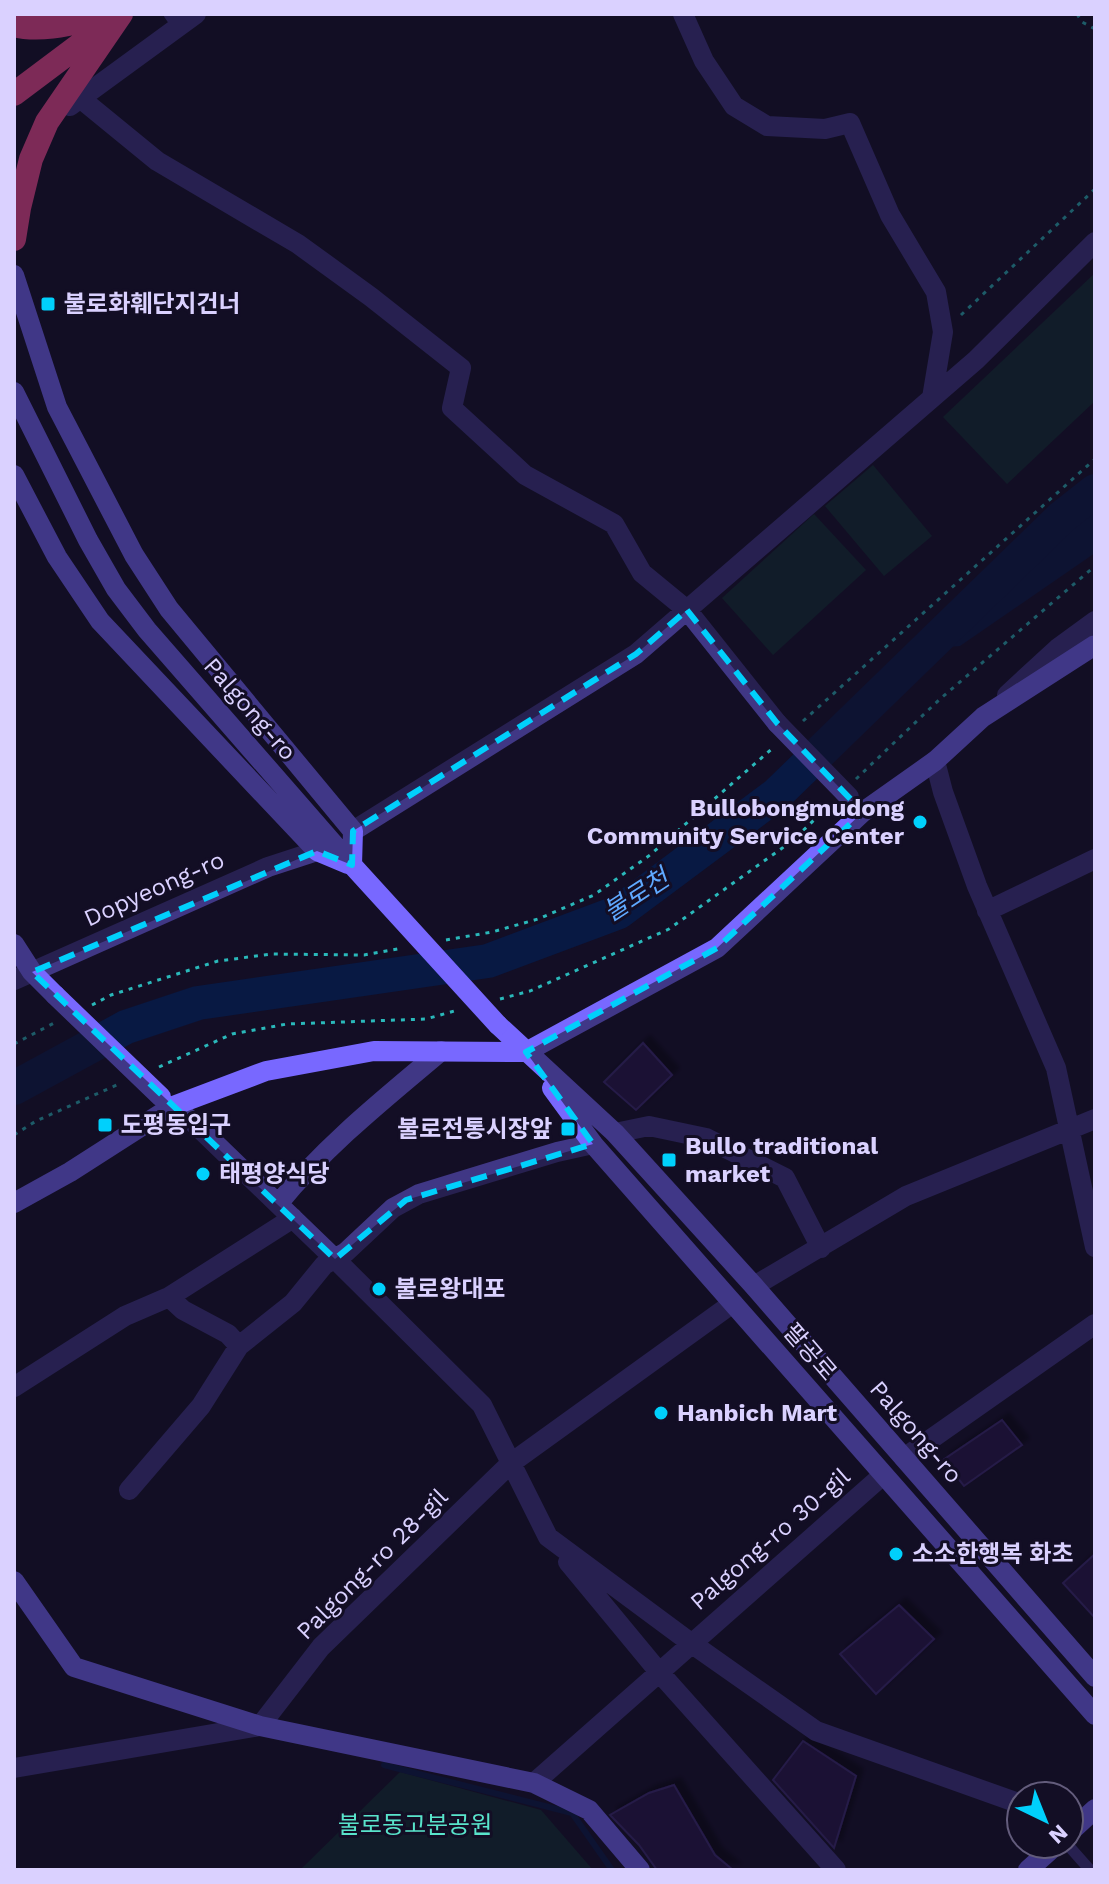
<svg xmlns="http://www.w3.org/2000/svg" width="1109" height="1884" viewBox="0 0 1109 1884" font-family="'Work Sans','Noto Sans KR',sans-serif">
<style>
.green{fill:#102e2f}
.water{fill:#081943}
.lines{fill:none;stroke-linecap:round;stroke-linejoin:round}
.stream{stroke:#081943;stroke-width:6}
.river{stroke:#081943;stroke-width:34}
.building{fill:#261946;stroke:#3e2a73;stroke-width:2;filter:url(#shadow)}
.path{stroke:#2ab8ba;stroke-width:3;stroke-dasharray:4 6;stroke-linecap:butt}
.lane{stroke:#403785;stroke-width:11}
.street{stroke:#403785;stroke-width:20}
.secondary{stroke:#7868ff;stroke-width:20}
.highway{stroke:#ff4c95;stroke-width:24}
.street-bridge{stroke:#403785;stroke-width:20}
.secondary-bridge{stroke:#7868ff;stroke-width:20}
.marked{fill:none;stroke:#00d0fc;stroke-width:6;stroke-dasharray:16 10;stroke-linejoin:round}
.poi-dot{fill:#00d0fc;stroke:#130e25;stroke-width:3}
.labels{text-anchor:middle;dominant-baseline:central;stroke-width:6;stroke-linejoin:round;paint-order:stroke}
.poi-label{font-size:24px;font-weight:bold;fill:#dad1ff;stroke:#130e25;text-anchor:start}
.street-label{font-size:24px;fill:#dad1ff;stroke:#130e25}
.park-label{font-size:24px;fill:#59e4cb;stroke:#130e25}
.water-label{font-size:26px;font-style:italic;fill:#5fa9ff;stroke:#130e25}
</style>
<defs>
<filter id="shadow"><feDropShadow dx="7" dy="-7" stdDeviation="2" flood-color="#0009"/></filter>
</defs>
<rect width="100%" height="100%" fill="#130e25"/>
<!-- green -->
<path class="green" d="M 1095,273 L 1095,401 L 1007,484 L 943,417 Z
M 873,465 L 932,536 L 884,576 L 825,506 Z
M 814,514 L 866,570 L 773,655 L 722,598 Z
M 400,1772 L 541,1810 L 593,1870 L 300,1870 Z"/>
<!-- water -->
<path class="water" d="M 1095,491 L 1095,553 L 960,646 L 923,649 L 1061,517 Z"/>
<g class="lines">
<!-- stream -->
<path class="stream" d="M 384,1765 L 572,1813 L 612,1870"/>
<!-- river -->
<path class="river" d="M 14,1088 L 126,1027 L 198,1003 L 488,961 L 619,912 L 777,794 L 1062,517 L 1095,491"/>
</g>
<!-- building -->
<path class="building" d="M 643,1043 L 672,1075 L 636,1110 L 604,1082 Z
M 1002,1420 L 1022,1445 L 964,1486 L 943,1460 Z
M 1095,1554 L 1095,1618 L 1063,1583 Z
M 899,1605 L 934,1639 L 876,1694 L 840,1654 Z
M 803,1741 L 856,1776 L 834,1848 L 773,1780 Z
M 674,1785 L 715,1855 L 733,1870 L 657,1870 L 639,1845 L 610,1815 L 649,1793 Z"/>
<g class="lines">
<!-- path -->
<path class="path" d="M 1077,14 L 1082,22 L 1095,29
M 961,315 L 1095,189
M 803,721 L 1095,459
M 856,779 L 940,699 L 1095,566
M 446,940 L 492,932 L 538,919 L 594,895 L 650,855 L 774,747
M 500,999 L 530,991 L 669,929 L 792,841 L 831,804
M 92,1005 L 111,995 L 218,961 L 272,954 L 364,955 L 403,948
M 14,1044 L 56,1022
M 159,1067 L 232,1034 L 287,1024 L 426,1019 L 458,1010
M 14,1135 L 36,1121 L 119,1084"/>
<!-- lane -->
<path class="lane" d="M 169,14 L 178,27
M 1067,1844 L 1090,1870"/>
<!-- street -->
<path class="street" d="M 683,14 L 704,61 L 734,106 L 767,126 L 825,129 L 850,123 L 890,215 L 936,292 L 943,332 L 932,398
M 80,98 L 157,161 L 298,244 L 371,297 L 461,368 L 452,408 L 525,475 L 614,524 L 642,573 L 687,610 L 777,723
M 70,106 L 196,14
M 1007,695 L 1058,648 L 1095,621
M 935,761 L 943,792 L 977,886 L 1056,1068 L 1095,1247
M 353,831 L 636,654 L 976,360 L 1095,242
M 987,911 L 1095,859
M 14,980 L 268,867 L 317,851
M 173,1106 L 194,1123 L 335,1259 L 482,1405 L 548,1537 L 691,1643 L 816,1731 L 1021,1804
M 615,1133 L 649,1126 L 706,1138 L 785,1178 L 821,1248
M 278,1204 C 325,1146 384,1099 441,1051
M 754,1286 L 906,1196 L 1095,1119
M 169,1297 L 183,1310 L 228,1334 L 239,1346
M 14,1387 L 125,1316 L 169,1297 L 293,1218
M 904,1458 L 1095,1324
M 129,1490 L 201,1406 L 239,1346 L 293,1303 L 324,1265 L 346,1252 L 393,1208 L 419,1194 L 557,1152 L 593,1144
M 568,1562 L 659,1672 L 836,1870
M 14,1768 L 260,1726 L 321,1647 L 510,1464 L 733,1303
M 534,1783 L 883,1475"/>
<!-- secondary -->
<path class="secondary" d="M 14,275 L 57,407 L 134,555 L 169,609 L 353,831 L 352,865
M 14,392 L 88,540 L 116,589 L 147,630 L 352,865
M 14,475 L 57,557 L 100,621 L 317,851 L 348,864
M 14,944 L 32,972 L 55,995
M 498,1025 L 615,1133 L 754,1286 L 1095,1677
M 552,1088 L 593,1144 L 1095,1715
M 14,1203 L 70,1172 L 173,1106 L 266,1071 L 374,1051 L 526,1052 L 717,948 L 863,812 L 935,761 L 983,717 L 1095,645
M 14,1581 L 74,1667 L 260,1726 L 534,1783 L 589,1810 L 640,1870
M 1069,1833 L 1095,1809
M 1028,1870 L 1057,1844"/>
<!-- highway -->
<path class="highway" d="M 14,25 C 46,33 82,20 114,14
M 14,94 L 106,25
M 14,239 L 19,208 L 31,159 L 47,122 L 121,14"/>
<!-- street-bridge -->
<path class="street-bridge" d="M 777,723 L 849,797"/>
<!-- secondary-bridge -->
<path class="secondary-bridge" d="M 352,865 L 498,1025
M 55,995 L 161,1097"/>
</g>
<!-- marked area -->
<path d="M0 0H1109V1884H0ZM 687,610 L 777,723 L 863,812 L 717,948 L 526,1052 L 593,1144 L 406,1200 L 335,1259 L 32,972 L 317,851 L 352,865 L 353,831 L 636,654 Z" fill="#130e25" fill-opacity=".55" fill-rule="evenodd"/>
<path class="marked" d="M 687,610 L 777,723 L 863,812 L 717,948 L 526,1052 L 593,1144 L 406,1200 L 335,1259 L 32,972 L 317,851 L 352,865 L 353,831 L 636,654 Z"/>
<!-- markers -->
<g class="poi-dot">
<rect x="40" y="296" width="16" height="16" rx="4"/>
<circle cx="920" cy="822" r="8"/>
<rect x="97" y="1117" width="16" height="16" rx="4"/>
<rect x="560" y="1121" width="16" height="16" rx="4"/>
<rect x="661" y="1152" width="16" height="16" rx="4"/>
<circle cx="203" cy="1174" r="8"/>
<circle cx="379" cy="1289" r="8"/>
<circle cx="661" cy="1413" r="8"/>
<circle cx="896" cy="1554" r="8"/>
</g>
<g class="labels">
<!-- poi labels -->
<g class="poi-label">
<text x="64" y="304">불로화훼단지건너</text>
<text x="904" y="808" text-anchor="end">Bullobongmudong<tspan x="904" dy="28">Community Service Center</tspan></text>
<text x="121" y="1125">도평동입구</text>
<text x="552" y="1129" text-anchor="end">불로전통시장앞</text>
<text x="685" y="1146">Bullo traditional<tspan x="685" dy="28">market</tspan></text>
<text x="219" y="1174">태평양식당</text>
<text x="395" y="1289">불로왕대포</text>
<text x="677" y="1413">Hanbich Mart</text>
<text x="912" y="1554">소소한행복 화초</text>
</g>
<!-- street labels -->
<g class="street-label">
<text transform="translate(250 709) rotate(49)">Palgong-ro</text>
<text transform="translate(154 889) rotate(-24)">Dopyeong-ro</text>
<text transform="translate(810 1352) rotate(49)">팔공로</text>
<text transform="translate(916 1432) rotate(49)">Palgong-ro</text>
<text transform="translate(770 1539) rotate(-41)">Palgong-ro 30-gil</text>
<text transform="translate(372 1564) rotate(-45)">Palgong-ro 28-gil</text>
</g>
<!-- park labels -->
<g class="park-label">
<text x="415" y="1825">불로동고분공원</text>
</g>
<!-- water labels -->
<g class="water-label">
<text transform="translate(636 895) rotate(-33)">불로천</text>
</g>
</g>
<!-- border -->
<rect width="1109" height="1884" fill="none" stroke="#dad1ff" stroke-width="32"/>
<!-- north arrow -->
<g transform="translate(1045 1820) rotate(137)"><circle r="38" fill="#130e25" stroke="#635c7c" stroke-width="2"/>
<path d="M0-6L14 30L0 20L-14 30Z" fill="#00d0fc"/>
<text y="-12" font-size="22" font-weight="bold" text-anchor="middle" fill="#dad1ff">N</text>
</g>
</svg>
